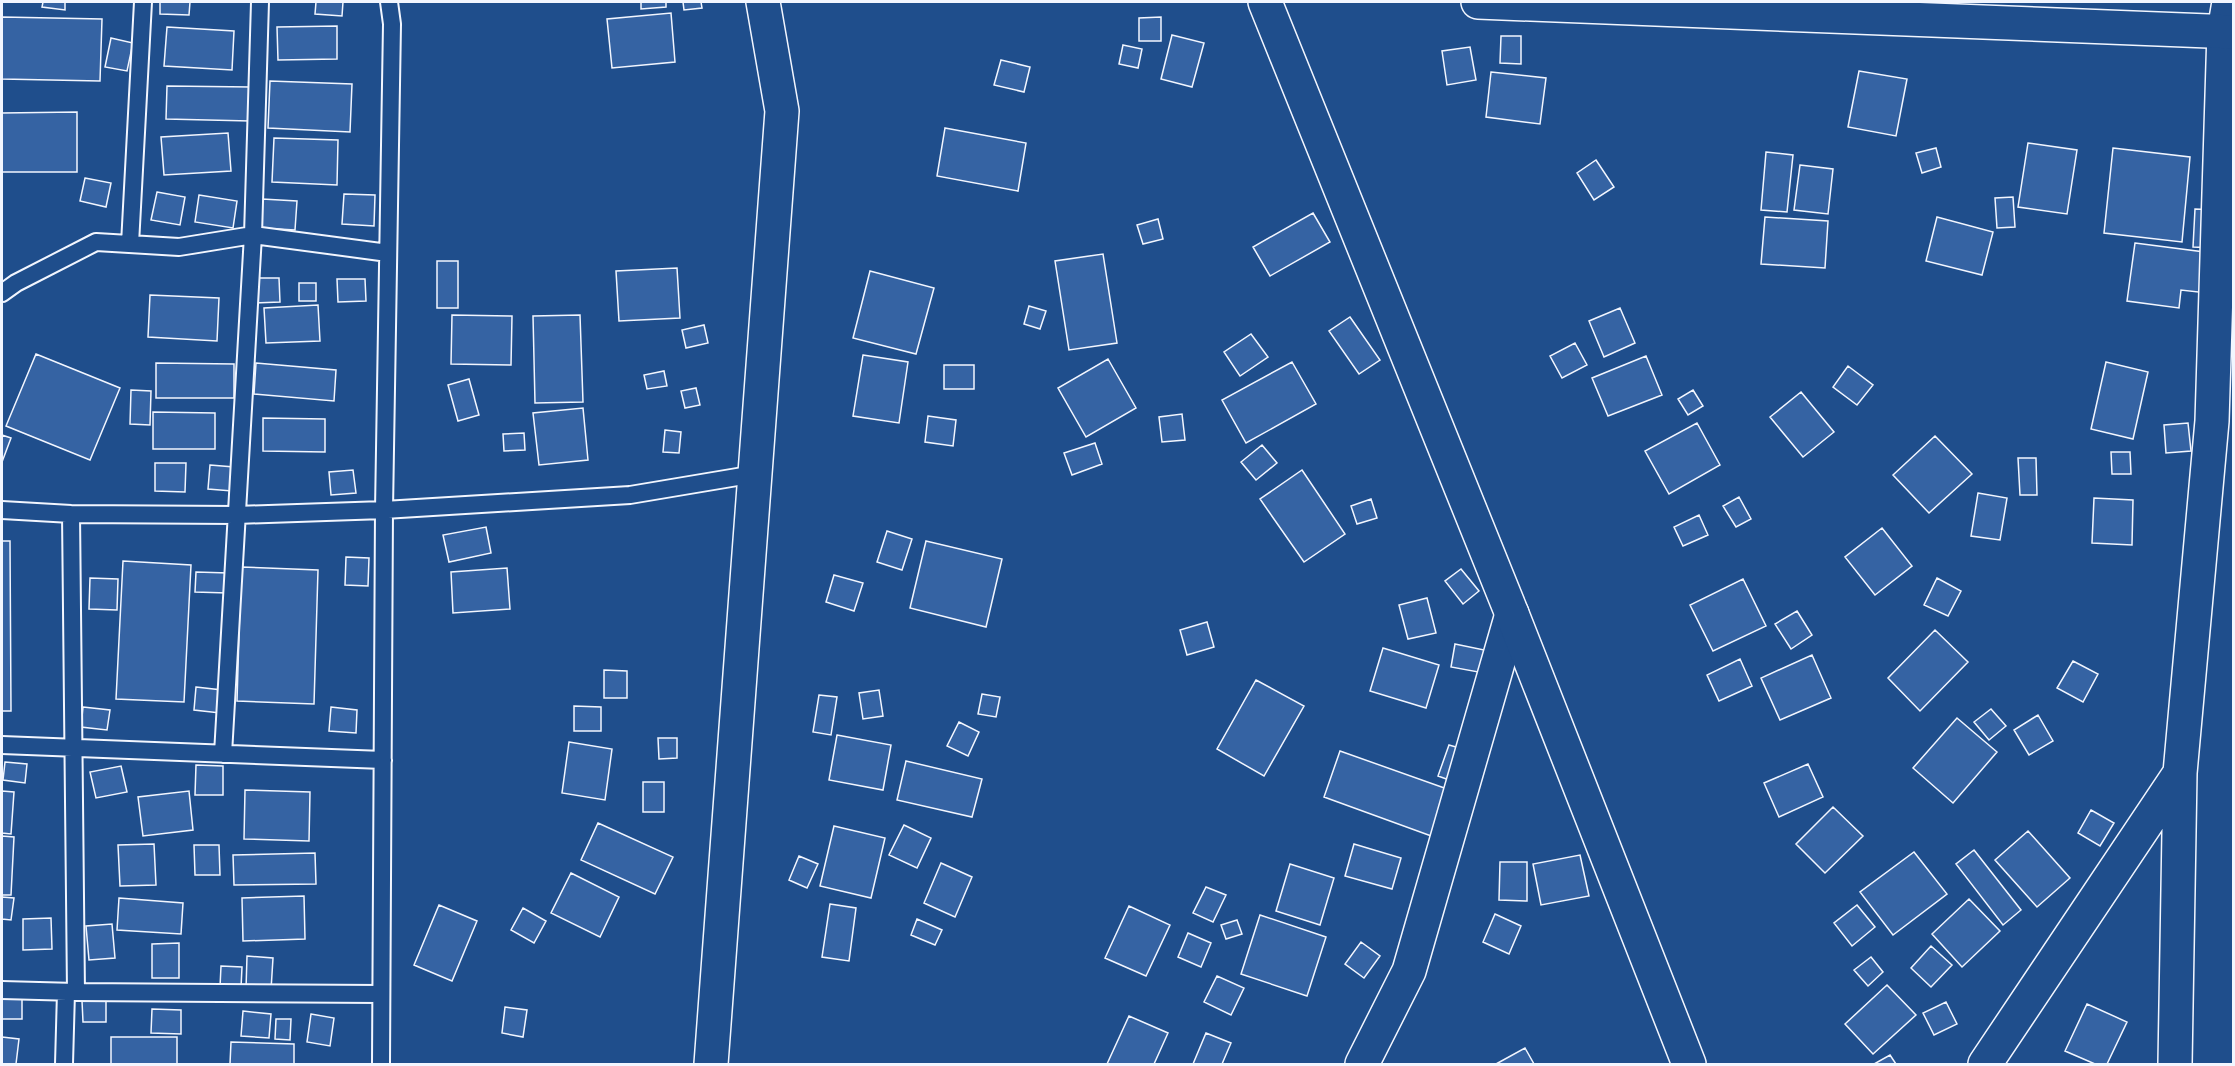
<svg xmlns="http://www.w3.org/2000/svg" width="2235" height="1066" viewBox="0 0 2235 1066" font-family="'Alegreya Sans',sans-serif">
<style>
.building{fill:#3563a3;stroke:#f2f6ff;stroke-width:1.5}
.lines{fill:none;stroke-linecap:round;stroke-linejoin:round}
.lane-casing{stroke:#f2f6ff;stroke-width:20}
.street-casing{stroke:#f2f6ff;stroke-width:36}
.secondary-casing{stroke:#f2f6ff;stroke-width:36}
.lane{stroke:#1f4e8c;stroke-width:16}
.street{stroke:#1f4e8c;stroke-width:33}
.secondary{stroke:#1f4e8c;stroke-width:33}
</style>
<rect width="100%" height="100%" fill="#1f4e8c"/>
<!-- building -->
<path class="building" d="M 43,2 L 65,2 L 65,10 L 42,7 Z
M 160,2 L 190,2 L 189,15 L 160,14 Z
M 316,2 L 343,2 L 342,16 L 315,14 Z
M 641,2 L 666,2 L 666,7 L 641,9 Z
M 683,2 L 701,2 L 702,8 L 684,10 Z
M 671,13 L 675,62 L 612,68 L 607,19 Z
M 2,17 L 102,19 L 100,81 L 2,79 Z
M 1161,17 L 1161,41 L 1139,41 L 1139,18 Z
M 337,26 L 337,59 L 278,60 L 277,27 Z
M 167,27 L 234,31 L 232,70 L 164,66 Z
M 1172,35 L 1204,43 L 1192,87 L 1161,79 Z
M 1501,36 L 1521,36 L 1521,64 L 1500,63 Z
M 111,38 L 133,43 L 127,71 L 105,67 Z
M 1123,45 L 1142,49 L 1138,68 L 1119,64 Z
M 1470,47 L 1476,80 L 1447,85 L 1442,51 Z
M 1001,60 L 1030,67 L 1024,92 L 994,85 Z
M 1859,71 L 1907,79 L 1896,136 L 1848,127 Z
M 1491,72 L 1546,78 L 1540,124 L 1486,117 Z
M 270,81 L 352,84 L 350,132 L 268,128 Z
M 167,86 L 251,87 L 250,121 L 166,119 Z
M 77,112 L 77,172 L 2,172 L 2,113 Z
M 945,128 L 1026,143 L 1018,191 L 937,176 Z
M 228,133 L 231,171 L 164,175 L 161,137 Z
M 274,138 L 338,140 L 337,185 L 272,182 Z
M 2028,143 L 2077,150 L 2067,214 L 2018,207 Z
M 1936,148 L 1941,167 L 1922,173 L 1916,153 Z
M 2113,148 L 2190,157 L 2182,242 L 2104,233 Z
M 1766,152 L 1793,155 L 1787,212 L 1761,210 Z
M 1596,160 L 1614,187 L 1594,200 L 1577,173 Z
M 1800,165 L 1833,169 L 1828,214 L 1794,210 Z
M 85,178 L 111,183 L 106,207 L 80,201 Z
M 157,192 L 185,197 L 180,225 L 151,220 Z
M 344,194 L 375,195 L 374,226 L 342,224 Z
M 199,195 L 237,201 L 233,228 L 195,222 Z
M 2013,197 L 2015,227 L 1997,228 L 1995,198 Z
M 262,199 L 297,201 L 295,230 L 261,228 Z
M 2195,209 L 2217,210 L 2216,248 L 2193,247 Z
M 1313,213 L 1330,242 L 1270,276 L 1253,247 Z
M 1765,217 L 1828,221 L 1825,268 L 1761,264 Z
M 1937,217 L 1993,232 L 1982,275 L 1926,261 Z
M 1158,219 L 1163,239 L 1143,244 L 1137,225 Z
M 2135,243 L 2212,253 L 2207,293 L 2181,290 L 2179,308 L 2127,301 Z
M 1103,254 L 1117,343 L 1069,350 L 1055,261 Z
M 437,261 L 458,261 L 458,308 L 437,308 Z
M 677,268 L 680,318 L 619,321 L 616,271 Z
M 870,271 L 934,288 L 916,354 L 853,338 Z
M 254,278 L 279,278 L 280,302 L 254,303 Z
M 337,279 L 365,279 L 366,301 L 338,302 Z
M 299,283 L 316,283 L 316,301 L 299,301 Z
M 150,295 L 219,298 L 217,341 L 148,337 Z
M 318,305 L 320,341 L 266,343 L 264,308 Z
M 1029,306 L 1046,311 L 1040,329 L 1024,324 Z
M 1620,308 L 1635,343 L 1604,357 L 1589,321 Z
M 452,315 L 512,316 L 511,365 L 451,364 Z
M 580,315 L 583,402 L 535,403 L 533,316 Z
M 1350,317 L 1380,360 L 1359,374 L 1329,331 Z
M 704,325 L 708,343 L 686,348 L 682,330 Z
M 1251,334 L 1268,357 L 1240,376 L 1224,352 Z
M 1575,343 L 1587,365 L 1562,378 L 1550,356 Z
M 36,354 L 120,388 L 90,460 L 6,426 Z
M 863,355 L 908,362 L 899,423 L 853,416 Z
M 1646,356 L 1662,395 L 1608,416 L 1592,378 Z
M 1108,359 L 1136,408 L 1086,437 L 1058,388 Z
M 1292,362 L 1316,404 L 1246,443 L 1222,400 Z
M 2106,362 L 2148,372 L 2133,439 L 2091,429 Z
M 156,363 L 234,364 L 234,398 L 156,398 Z
M 256,363 L 336,370 L 334,401 L 254,394 Z
M 944,365 L 974,365 L 974,389 L 944,389 Z
M 1848,366 L 1873,385 L 1857,405 L 1833,387 Z
M 664,371 L 667,386 L 647,389 L 644,375 Z
M 469,379 L 479,415 L 458,421 L 448,385 Z
M 696,388 L 700,405 L 685,408 L 681,391 Z
M 131,390 L 151,391 L 150,425 L 130,424 Z
M 1693,390 L 1703,406 L 1688,415 L 1678,399 Z
M 1801,392 L 1834,432 L 1803,457 L 1770,417 Z
M 583,408 L 588,460 L 539,465 L 533,413 Z
M 153,412 L 215,413 L 215,449 L 153,449 Z
M 1182,414 L 1185,440 L 1162,442 L 1159,417 Z
M 928,416 L 956,420 L 953,446 L 925,442 Z
M 263,418 L 325,419 L 325,452 L 263,451 Z
M 1697,423 L 1720,465 L 1669,494 L 1645,451 Z
M 2188,423 L 2191,451 L 2166,453 L 2164,425 Z
M 665,430 L 681,432 L 679,453 L 663,452 Z
M 524,433 L 525,450 L 504,451 L 503,434 Z
M 2,435 L 11,438 L 2,462 Z
M 1935,436 L 1972,474 L 1929,513 L 1893,475 Z
M 1095,443 L 1102,464 L 1072,475 L 1064,453 Z
M 1262,445 L 1277,463 L 1256,480 L 1241,462 Z
M 2111,452 L 2130,452 L 2131,474 L 2112,474 Z
M 2018,458 L 2036,458 L 2037,495 L 2020,495 Z
M 155,463 L 186,463 L 185,492 L 155,491 Z
M 210,465 L 234,467 L 232,491 L 208,489 Z
M 353,470 L 356,493 L 331,495 L 329,472 Z
M 1302,470 L 1345,534 L 1304,562 L 1260,499 Z
M 1978,493 L 2007,498 L 2000,540 L 1971,536 Z
M 1739,497 L 1751,519 L 1736,527 L 1723,506 Z
M 2094,498 L 2133,500 L 2132,545 L 2092,543 Z
M 1371,499 L 1377,518 L 1357,524 L 1351,506 Z
M 1699,515 L 1708,535 L 1683,546 L 1674,527 Z
M 486,527 L 491,553 L 449,562 L 443,535 Z
M 1882,528 L 1912,566 L 1875,595 L 1845,557 Z
M 887,531 L 912,539 L 902,570 L 877,562 Z
M 2,541 L 10,541 L 11,711 L 2,711 Z
M 926,541 L 1002,559 L 986,627 L 910,608 Z
M 346,557 L 369,558 L 368,586 L 345,585 Z
M 123,561 L 191,565 L 184,702 L 116,699 Z
M 241,567 L 318,570 L 314,704 L 237,701 Z
M 507,568 L 510,609 L 453,613 L 451,572 Z
M 1461,569 L 1479,591 L 1463,604 L 1445,581 Z
M 196,572 L 228,573 L 227,593 L 195,592 Z
M 834,575 L 863,583 L 854,611 L 826,602 Z
M 90,578 L 118,579 L 117,610 L 89,609 Z
M 1937,578 L 1961,591 L 1948,616 L 1924,605 Z
M 1743,579 L 1766,626 L 1713,651 L 1690,605 Z
M 1427,598 L 1436,633 L 1408,639 L 1399,605 Z
M 1797,611 L 1812,635 L 1791,649 L 1775,624 Z
M 1207,622 L 1214,647 L 1187,655 L 1180,630 Z
M 1935,630 L 1968,662 L 1920,711 L 1888,678 Z
M 1455,644 L 1494,652 L 1489,674 L 1451,667 Z
M 1383,648 L 1439,665 L 1426,708 L 1370,691 Z
M 1812,655 L 1831,698 L 1780,720 L 1761,678 Z
M 1740,659 L 1752,686 L 1719,701 L 1707,675 Z
M 2073,661 L 2098,674 L 2083,702 L 2057,688 Z
M 604,670 L 627,671 L 627,698 L 604,698 Z
M 1256,680 L 1304,706 L 1264,776 L 1217,749 Z
M 196,687 L 222,690 L 220,713 L 194,710 Z
M 879,690 L 883,716 L 863,719 L 859,693 Z
M 982,694 L 1000,697 L 996,717 L 978,714 Z
M 819,695 L 837,697 L 831,735 L 813,732 Z
M 574,706 L 601,707 L 601,731 L 574,731 Z
M 83,707 L 110,710 L 107,730 L 81,727 Z
M 331,707 L 357,710 L 356,733 L 329,731 Z
M 1991,709 L 2006,726 L 1989,740 L 1974,722 Z
M 2038,715 L 2053,741 L 2029,755 L 2014,730 Z
M 1957,718 L 1997,752 L 1953,803 L 1913,768 Z
M 959,722 L 979,732 L 968,756 L 947,746 Z
M 837,735 L 891,745 L 883,790 L 829,780 Z
M 658,738 L 677,738 L 677,758 L 659,759 Z
M 569,742 L 612,749 L 605,800 L 562,793 Z
M 1449,745 L 1463,749 L 1452,781 L 1438,776 Z
M 1340,751 L 1450,790 L 1434,837 L 1324,797 Z
M 906,761 L 982,779 L 972,817 L 897,800 Z
M 5,762 L 27,764 L 25,783 L 3,780 Z
M 1808,764 L 1823,797 L 1779,817 L 1764,783 Z
M 196,765 L 223,766 L 223,795 L 195,795 Z
M 121,766 L 127,792 L 96,798 L 90,772 Z
M 643,782 L 664,782 L 664,812 L 643,812 Z
M 245,790 L 310,792 L 309,841 L 244,839 Z
M 2,791 L 14,792 L 11,834 L 2,833 Z
M 189,791 L 193,830 L 143,836 L 138,797 Z
M 1833,807 L 1863,836 L 1825,873 L 1796,844 Z
M 2091,810 L 2114,823 L 2100,846 L 2078,833 Z
M 598,823 L 673,857 L 655,894 L 581,860 Z
M 904,825 L 931,838 L 917,868 L 889,855 Z
M 834,826 L 885,838 L 871,898 L 820,886 Z
M 2028,831 L 2070,878 L 2037,907 L 1995,860 Z
M 2,836 L 14,837 L 11,895 L 2,895 Z
M 154,844 L 156,885 L 120,886 L 118,845 Z
M 1354,844 L 1401,858 L 1392,889 L 1345,876 Z
M 194,845 L 219,845 L 220,875 L 195,875 Z
M 1974,850 L 2021,910 L 2003,925 L 1956,864 Z
M 1914,852 L 1947,894 L 1893,935 L 1860,892 Z
M 315,853 L 316,884 L 234,885 L 233,855 Z
M 1580,855 L 1589,896 L 1541,905 L 1533,864 Z
M 799,856 L 818,864 L 807,888 L 789,880 Z
M 1500,862 L 1527,862 L 1527,901 L 1499,900 Z
M 941,863 L 972,877 L 955,917 L 924,903 Z
M 1290,864 L 1334,878 L 1320,925 L 1276,911 Z
M 571,873 L 619,897 L 600,937 L 551,913 Z
M 1206,887 L 1226,895 L 1213,922 L 1193,913 Z
M 304,896 L 305,939 L 243,941 L 242,898 Z
M 2,897 L 14,898 L 11,920 L 2,919 Z
M 119,898 L 183,903 L 181,934 L 117,930 Z
M 1969,899 L 2000,931 L 1962,967 L 1932,934 Z
M 830,904 L 856,908 L 849,961 L 822,957 Z
M 439,905 L 477,921 L 452,981 L 414,965 Z
M 1857,905 L 1875,927 L 1852,946 L 1834,923 Z
M 1129,906 L 1170,925 L 1146,976 L 1105,958 Z
M 523,908 L 546,921 L 534,943 L 511,930 Z
M 1495,914 L 1521,926 L 1509,954 L 1483,942 Z
M 1260,915 L 1326,937 L 1307,996 L 1241,974 Z
M 51,918 L 52,949 L 23,950 L 23,919 Z
M 917,919 L 942,930 L 935,945 L 911,935 Z
M 1237,920 L 1242,934 L 1226,939 L 1221,925 Z
M 112,924 L 115,958 L 89,960 L 86,926 Z
M 1188,933 L 1211,943 L 1201,967 L 1178,957 Z
M 1361,942 L 1380,956 L 1364,978 L 1345,964 Z
M 179,943 L 179,978 L 152,978 L 152,944 Z
M 1931,946 L 1952,965 L 1931,987 L 1911,968 Z
M 247,956 L 273,958 L 271,990 L 246,989 Z
M 1871,957 L 1883,972 L 1868,986 L 1854,970 Z
M 221,966 L 242,967 L 241,988 L 220,987 Z
M 1217,976 L 1244,988 L 1231,1015 L 1204,1002 Z
M 1887,985 L 1916,1015 L 1873,1054 L 1845,1024 Z
M 2,996 L 22,997 L 22,1019 L 2,1019 Z
M 82,1001 L 106,1001 L 106,1022 L 83,1022 Z
M 1946,1002 L 1957,1024 L 1934,1035 L 1923,1013 Z
M 2087,1004 L 2127,1022 L 2107,1064 L 2095,1064 L 2065,1051 Z
M 505,1007 L 527,1010 L 523,1037 L 502,1033 Z
M 152,1009 L 181,1010 L 181,1034 L 151,1033 Z
M 243,1011 L 271,1014 L 269,1038 L 241,1036 Z
M 311,1014 L 334,1018 L 330,1046 L 307,1042 Z
M 1129,1016 L 1168,1033 L 1154,1064 L 1107,1064 Z
M 276,1019 L 291,1019 L 290,1040 L 275,1039 Z
M 1206,1033 L 1231,1043 L 1222,1064 L 1193,1064 Z
M 2,1037 L 19,1039 L 16,1064 L 2,1064 Z
M 111,1037 L 177,1037 L 177,1064 L 111,1064 Z
M 231,1042 L 294,1044 L 294,1064 L 230,1064 Z
M 1525,1048 L 1534,1064 L 1496,1064 Z
M 1890,1055 L 1896,1064 L 1874,1064 Z"/>
<g class="lines">
<!-- lane casing -->
<g class="lane-casing">
<path id="lane" d="M 130,244 L 143,2
M 2,293 L 16,283 L 96,242 L 179,247 L 253,235 L 388,253
M 2,510 L 71,514 L 237,515 L 384,510 L 630,495 L 755,474
M 71,514 L 76,992
M 2,745 L 383,760
M 223,754 L 253,235 L 260,2
M 2,990 L 76,992 L 381,994
M 64,1064 L 66,992
M 381,1064 L 384,510 L 392,24 L 389,2"/>
</g>
<!-- street casing -->
<g class="street-casing">
<path id="street" d="M 711,1064 L 782,111 L 763,2
M 1362,1064 L 1409,971 L 1512,614
M 1985,1064 L 2180,773 L 2212,421 L 2224,31 L 2229,2
M 2175,1064 L 2180,773"/>
</g>
<!-- secondary casing -->
<g class="secondary-casing">
<path id="secondary" d="M 1265,2 L 1512,614 L 1689,1064
M 1478,2 L 2234,32"/>
</g>
<!-- lane -->
<use href="#lane" class="lane"/>
<!-- street -->
<use href="#street" class="street"/>
<!-- secondary -->
<use href="#secondary" class="secondary"/>
</g>
<!-- border -->
<rect width="2235" height="1066" fill="none" stroke="#f2f6ff" stroke-width="6"/>
</svg>
